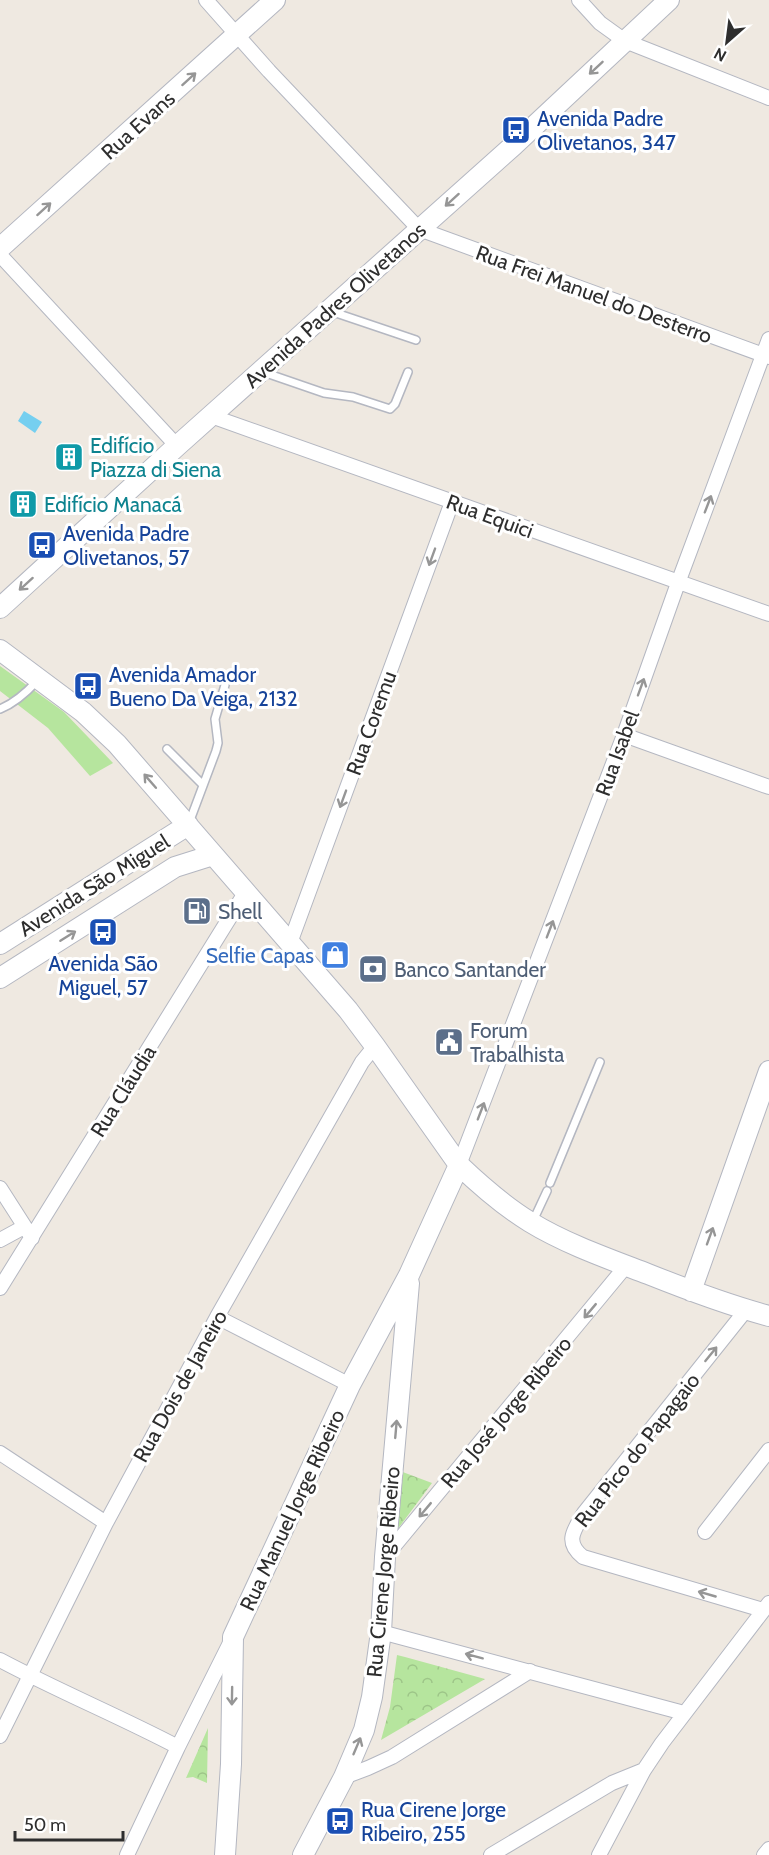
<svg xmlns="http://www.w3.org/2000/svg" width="769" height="1855" viewBox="0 0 769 1855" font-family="Cabin,sans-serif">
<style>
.grass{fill:#b6e59e}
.forest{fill:url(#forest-crowns)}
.water{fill:#75cff0}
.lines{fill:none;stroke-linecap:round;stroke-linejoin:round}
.lane-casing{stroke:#b4b7c1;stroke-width:10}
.street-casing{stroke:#b4b7c1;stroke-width:16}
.secondary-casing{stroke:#b4b7c1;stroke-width:22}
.lane{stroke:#fff;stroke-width:7}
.street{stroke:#fff;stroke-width:14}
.secondary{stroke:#fff;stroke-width:20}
.oneway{stroke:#969696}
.labels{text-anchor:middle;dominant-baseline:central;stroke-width:6;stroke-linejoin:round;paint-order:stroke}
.transit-label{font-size:21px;fill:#164399;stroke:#fff;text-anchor:start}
.street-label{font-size:21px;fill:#2e2e2e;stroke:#fff}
.culture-label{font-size:21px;fill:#0d838f;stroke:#fff;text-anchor:start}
.service-label{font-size:21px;fill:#4e5e75;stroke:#fff;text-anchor:start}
.shop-label{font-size:21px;fill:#366cbe;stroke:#fff;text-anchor:end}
</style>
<defs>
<pattern id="forest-crowns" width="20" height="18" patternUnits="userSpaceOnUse" patternTransform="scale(1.5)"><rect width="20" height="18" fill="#b6e59e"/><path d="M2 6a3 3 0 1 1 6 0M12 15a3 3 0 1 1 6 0" fill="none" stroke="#9dc588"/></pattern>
</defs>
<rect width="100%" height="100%" fill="#efe9e1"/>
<!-- grass -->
<path class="grass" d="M 0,666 L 64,712 L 113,763 L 90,776 L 48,728 L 0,691 Z"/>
<!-- forest -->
<path class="forest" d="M 400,1471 L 432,1483 L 397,1530 Z
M 397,1655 L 405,1657 L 485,1679 L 381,1740 L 390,1707 Z
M 208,1728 L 207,1783 L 193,1777 L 186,1778 Z"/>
<!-- water -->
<path class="water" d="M 24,411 L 42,422 L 35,433 L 18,421 Z"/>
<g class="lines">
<!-- lane casing -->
<g class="lane-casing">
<path id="lane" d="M 333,312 L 416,340
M 263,372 L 324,393 L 353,397 L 390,409 L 395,404 L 408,372
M 0,709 C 15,703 26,693 37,681
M 167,749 L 203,785
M 189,823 L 216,751 L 218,743 L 215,719 L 225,685
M 550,1183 L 600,1062
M 533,1221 L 547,1191"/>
</g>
<!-- street casing -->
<g class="street-casing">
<path id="street" d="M 206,0 L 269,71 L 419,229 L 769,357
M 579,0 L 600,23 L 625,41 L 769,98
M 0,255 L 177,446
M 211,416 L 769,614
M 624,735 L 769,787
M 290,943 L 452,502
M 459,1165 L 624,735 L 678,583 L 769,339
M 0,1188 L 32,1238
M 0,1240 L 24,1227
M 0,1288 L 245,893
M 746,1310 L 584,1513 C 574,1530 564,1542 583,1557 L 763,1610
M 217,1317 L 350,1385
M 0,1453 L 106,1523
M 705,1532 L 769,1450
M 385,1557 L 626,1266
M 381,1632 L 684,1713
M 0,1660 C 58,1691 119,1716 178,1747
M 0,1736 L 106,1523 L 217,1317 L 362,1062 L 375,1046
M 344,1777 L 368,1768 L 392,1757 L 530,1671
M 127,1855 L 178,1747 L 231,1641
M 491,1855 L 612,1783 L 644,1770
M 599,1855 L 644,1770 L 662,1743 L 769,1603
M 764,1855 L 769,1849"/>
</g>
<!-- secondary casing -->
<g class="secondary-casing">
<path id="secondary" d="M 0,248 L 275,0
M 0,608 L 177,446 L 514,145 L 669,0
M 0,650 L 83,712 L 117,744 L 348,1010 L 375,1046 L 459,1165 C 481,1186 504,1206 530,1222 C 566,1244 609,1259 648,1274 C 688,1290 728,1305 769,1316
M 0,944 L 188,825
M 0,978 L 175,867 L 213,855
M 691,1291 L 769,1071
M 225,1855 L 231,1764 L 233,1637 L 350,1385 L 409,1275 L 459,1165
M 303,1855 L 344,1777 L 364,1730 L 372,1697 L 381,1632 L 385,1557 L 409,1283"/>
</g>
<!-- lane -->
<use href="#lane" class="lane"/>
<!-- street -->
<use href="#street" class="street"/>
<!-- secondary -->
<use href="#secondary" class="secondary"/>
</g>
<!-- one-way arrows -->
<defs><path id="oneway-shaft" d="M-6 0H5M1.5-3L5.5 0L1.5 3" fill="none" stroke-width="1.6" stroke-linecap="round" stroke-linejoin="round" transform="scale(1.5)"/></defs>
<g class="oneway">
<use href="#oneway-shaft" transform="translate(596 68) rotate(137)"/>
<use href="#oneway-shaft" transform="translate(189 79) rotate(-42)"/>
<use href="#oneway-shaft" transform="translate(452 200) rotate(138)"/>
<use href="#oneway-shaft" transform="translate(44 209) rotate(-42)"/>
<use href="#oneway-shaft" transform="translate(708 504) rotate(-69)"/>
<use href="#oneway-shaft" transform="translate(432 557) rotate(110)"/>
<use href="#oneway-shaft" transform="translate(26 584) rotate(138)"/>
<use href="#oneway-shaft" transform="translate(641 687) rotate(-70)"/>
<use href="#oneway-shaft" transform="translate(150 781) rotate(-131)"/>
<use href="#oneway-shaft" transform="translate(343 799) rotate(110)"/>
<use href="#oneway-shaft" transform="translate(550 929) rotate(-69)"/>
<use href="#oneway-shaft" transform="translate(68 936) rotate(-32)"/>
<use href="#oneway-shaft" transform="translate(481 1111) rotate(-69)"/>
<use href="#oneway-shaft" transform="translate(710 1236) rotate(-70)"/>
<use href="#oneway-shaft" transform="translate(590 1311) rotate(130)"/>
<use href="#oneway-shaft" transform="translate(711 1354) rotate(-51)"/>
<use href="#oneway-shaft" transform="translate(396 1429) rotate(-85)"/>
<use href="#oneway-shaft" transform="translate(425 1510) rotate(130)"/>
<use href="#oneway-shaft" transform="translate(707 1594) rotate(-164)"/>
<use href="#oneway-shaft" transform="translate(474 1656) rotate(-165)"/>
<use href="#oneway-shaft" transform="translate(232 1696) rotate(91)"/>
<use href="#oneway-shaft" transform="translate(357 1746) rotate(-67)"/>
</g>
<!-- icons -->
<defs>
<g id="bus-square" transform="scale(1.5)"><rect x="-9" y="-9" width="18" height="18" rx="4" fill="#1a4fb4" stroke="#fff"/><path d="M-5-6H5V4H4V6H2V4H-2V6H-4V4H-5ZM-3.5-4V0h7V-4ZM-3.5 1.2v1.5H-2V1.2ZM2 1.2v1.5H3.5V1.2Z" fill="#fff"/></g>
<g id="building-square" transform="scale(1.5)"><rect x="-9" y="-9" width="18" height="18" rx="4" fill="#0f9aa8" stroke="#fff"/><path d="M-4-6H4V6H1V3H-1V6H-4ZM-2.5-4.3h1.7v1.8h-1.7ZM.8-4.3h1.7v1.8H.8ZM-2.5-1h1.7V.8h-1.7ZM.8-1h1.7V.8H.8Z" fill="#fff"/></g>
<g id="fuel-square" transform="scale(1.5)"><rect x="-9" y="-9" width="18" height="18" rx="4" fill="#5c6f8a" stroke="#fff"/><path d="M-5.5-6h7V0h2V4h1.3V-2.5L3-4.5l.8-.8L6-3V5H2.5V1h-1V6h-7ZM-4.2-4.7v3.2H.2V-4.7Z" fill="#fff"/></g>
<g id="shop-square" transform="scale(1.5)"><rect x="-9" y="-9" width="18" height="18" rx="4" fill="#3f7fe0" stroke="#fff"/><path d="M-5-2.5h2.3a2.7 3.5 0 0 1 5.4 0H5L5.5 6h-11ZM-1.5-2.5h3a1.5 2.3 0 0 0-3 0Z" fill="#fff"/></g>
<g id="bank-square" transform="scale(1.5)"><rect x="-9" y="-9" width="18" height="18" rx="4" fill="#5c6f8a" stroke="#fff"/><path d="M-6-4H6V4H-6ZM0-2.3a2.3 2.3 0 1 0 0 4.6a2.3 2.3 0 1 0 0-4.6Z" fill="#fff"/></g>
<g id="civic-square" transform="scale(1.5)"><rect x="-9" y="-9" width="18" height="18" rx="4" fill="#5c6f8a" stroke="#fff"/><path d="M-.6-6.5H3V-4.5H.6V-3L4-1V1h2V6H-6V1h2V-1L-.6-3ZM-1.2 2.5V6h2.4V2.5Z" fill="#fff"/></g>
</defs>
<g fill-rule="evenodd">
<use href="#bus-square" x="516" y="130"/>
<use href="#building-square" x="69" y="457"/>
<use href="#building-square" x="23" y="504"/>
<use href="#bus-square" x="42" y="545"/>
<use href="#bus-square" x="88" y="686"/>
<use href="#fuel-square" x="197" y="911"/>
<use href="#bus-square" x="103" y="932"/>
<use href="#shop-square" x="335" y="955"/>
<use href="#bank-square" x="373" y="969"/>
<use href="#civic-square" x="449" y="1042"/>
<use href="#bus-square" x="340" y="1821"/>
</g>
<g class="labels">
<!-- transit labels -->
<g class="transit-label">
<text x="537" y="118">Avenida Padre<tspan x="537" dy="24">Olivetanos, 347</tspan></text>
<text x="63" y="533">Avenida Padre<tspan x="63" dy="24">Olivetanos, 57</tspan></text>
<text x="109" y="674">Avenida Amador<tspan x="109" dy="24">Bueno Da Veiga, 2132</tspan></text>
<text x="103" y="963" text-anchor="middle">Avenida São<tspan x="103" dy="24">Miguel, 57</tspan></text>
<text x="361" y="1809">Rua Cirene Jorge<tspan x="361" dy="24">Ribeiro, 255</tspan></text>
</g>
<!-- street labels -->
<g class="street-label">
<text transform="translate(138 125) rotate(-42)">Rua Evans</text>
<text transform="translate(594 294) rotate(20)">Rua Frei Manuel do Desterro</text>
<text transform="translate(335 305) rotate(-42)">Avenida Padres Olivetanos</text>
<text transform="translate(490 516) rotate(20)">Rua Equici</text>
<text transform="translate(371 723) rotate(-70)">Rua Coremu</text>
<text transform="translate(617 753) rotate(-70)">Rua Isabel</text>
<text transform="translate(94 885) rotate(-32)">Avenida São Miguel</text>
<text transform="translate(123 1091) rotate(-58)">Rua Cláudia</text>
<text transform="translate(180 1386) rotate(-61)">Rua Dois de Janeiro</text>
<text transform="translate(506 1412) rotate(-50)">Rua José Jorge Ribeiro</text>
<text transform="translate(637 1450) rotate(-52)">Rua Pico do Papagaio</text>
<text transform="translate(292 1510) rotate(-65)">Rua Manuel Jorge Ribeiro</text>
<text transform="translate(383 1572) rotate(-85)">Rua Cirene Jorge Ribeiro</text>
</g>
<!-- culture labels -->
<g class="culture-label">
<text x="90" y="445">Edifício<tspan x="90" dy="24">Piazza di Siena</tspan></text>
<text x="44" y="504">Edifício Manacá</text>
</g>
<!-- service labels -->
<g class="service-label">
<text x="218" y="911">Shell</text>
<text x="394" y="969">Banco Santander</text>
<text x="470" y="1030">Forum<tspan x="470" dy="24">Trabalhista</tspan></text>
</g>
<!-- shop labels -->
<g class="shop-label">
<text x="314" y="955">Selfie Capas</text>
</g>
</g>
<!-- north arrow -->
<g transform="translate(727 42) rotate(208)" stroke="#ffffff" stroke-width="4.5" paint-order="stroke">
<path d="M0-4.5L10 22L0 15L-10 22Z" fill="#2e2e2e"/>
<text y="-9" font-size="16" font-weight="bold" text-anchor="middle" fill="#2e2e2e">N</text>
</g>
<!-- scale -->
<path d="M15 1831v9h108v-9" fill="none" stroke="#2e2e2e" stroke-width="3"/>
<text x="24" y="1831" font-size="18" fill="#2e2e2e" stroke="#ffffff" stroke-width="4.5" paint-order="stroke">50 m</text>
</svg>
